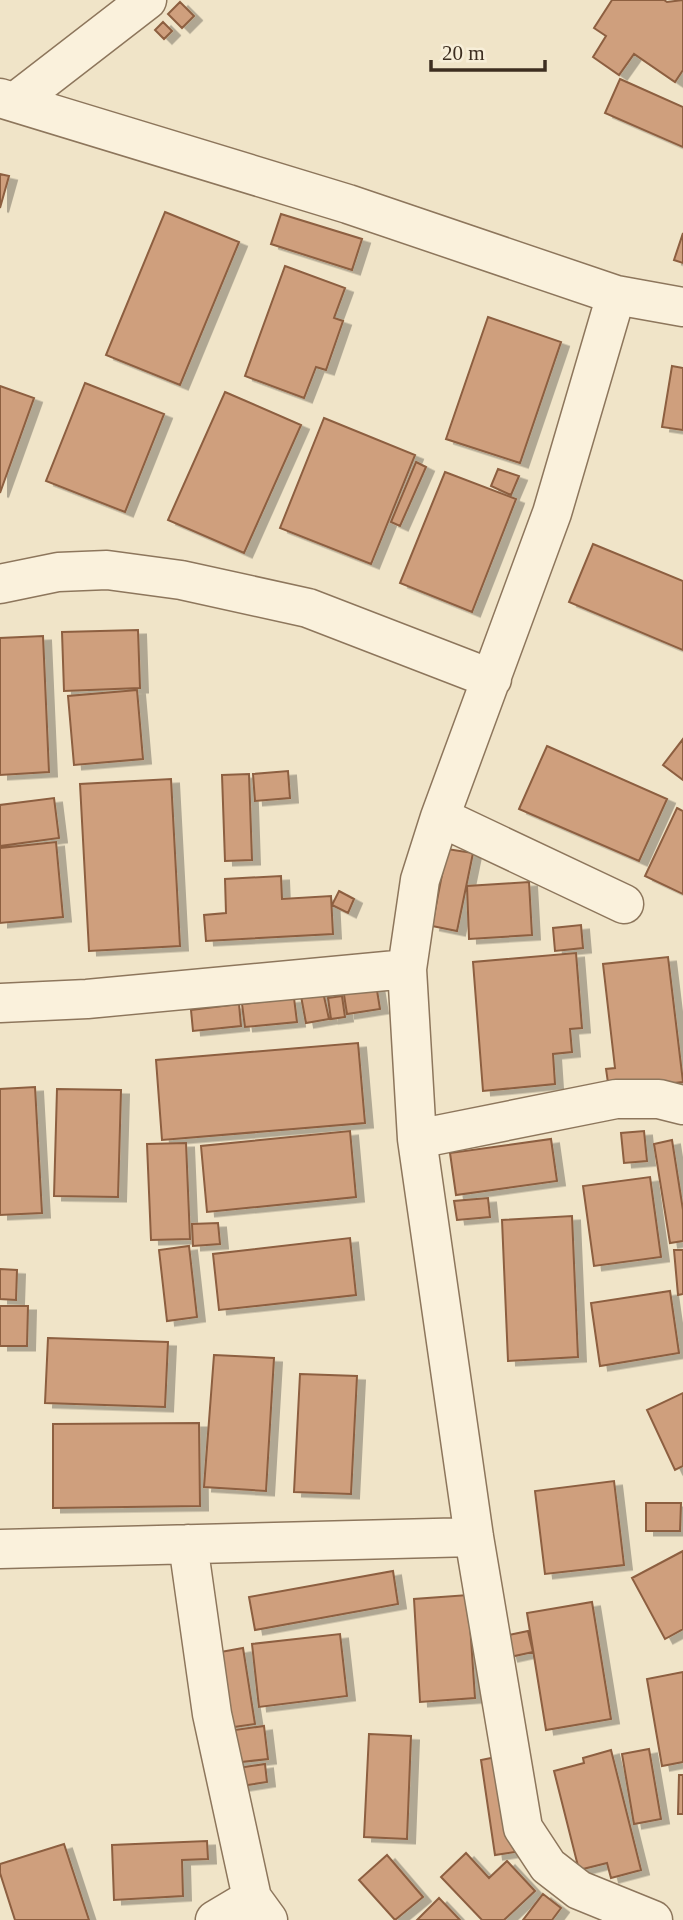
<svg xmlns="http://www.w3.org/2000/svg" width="683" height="1920" viewBox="0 0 683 1920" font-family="'Times New Roman',serif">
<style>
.building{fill:#cf9f7d;stroke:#8d5f41;stroke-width:2;filter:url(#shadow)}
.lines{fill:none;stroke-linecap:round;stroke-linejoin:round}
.minor-casing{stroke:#8d765c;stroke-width:41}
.minor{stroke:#faf1dc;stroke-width:38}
</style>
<defs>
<filter id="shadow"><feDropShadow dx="8" dy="4.5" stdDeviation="0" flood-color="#0004"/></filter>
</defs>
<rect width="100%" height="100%" fill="#f0e4c8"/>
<!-- building -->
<path class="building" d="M 612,0 L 664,0 L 667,2 L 683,0 L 683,70 L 675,82 L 634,54 L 619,75 L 593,57 L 606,36 L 594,28 Z
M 180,2 L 194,16 L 182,28 L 168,14 Z
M 163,22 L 172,31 L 164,39 L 155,30 Z
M 620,79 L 683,107 L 683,147 L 605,113 Z
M 0,174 L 9,176 L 0,208 Z
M 165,212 L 239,242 L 180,385 L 106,355 Z
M 281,214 L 362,239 L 352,270 L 271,244 Z
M 683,233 L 683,263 L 674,260 Z
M 285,266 L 345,288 L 334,318 L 343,321 L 326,370 L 316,367 L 304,398 L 245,376 Z
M 488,317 L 561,342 L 520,463 L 446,439 Z
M 672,366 L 683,368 L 683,430 L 662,427 Z
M 85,383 L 164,414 L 125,512 L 46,481 Z
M 0,386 L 34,398 L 0,493 Z
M 225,392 L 301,425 L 244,553 L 168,520 Z
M 324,418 L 415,455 L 371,564 L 280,528 Z
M 416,462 L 426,467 L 400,526 L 391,522 Z
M 498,469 L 519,476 L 511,495 L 491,486 Z
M 445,472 L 516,499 L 472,612 L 400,583 Z
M 593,544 L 683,581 L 683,650 L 569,602 Z
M 138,630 L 140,688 L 64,691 L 62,632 Z
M 43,636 L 49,772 L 0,775 L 0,638 Z
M 137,690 L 143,759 L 74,765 L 68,696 Z
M 683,739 L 683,780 L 663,765 Z
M 547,746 L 667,799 L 639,861 L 519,809 Z
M 288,771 L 290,798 L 255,801 L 253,774 Z
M 249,774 L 252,860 L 225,861 L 222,775 Z
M 171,779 L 180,946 L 89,951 L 80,784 Z
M 54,798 L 59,838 L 0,846 L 0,805 Z
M 677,808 L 683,811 L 683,894 L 645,876 Z
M 56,842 L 63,917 L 0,923 L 0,848 Z
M 447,849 L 473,853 L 457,931 L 432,926 Z
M 281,876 L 282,899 L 331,896 L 333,934 L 206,941 L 204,915 L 226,913 L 225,879 Z
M 529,882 L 532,935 L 469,939 L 467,886 Z
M 339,891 L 354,899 L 348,913 L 332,905 Z
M 581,925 L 583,948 L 555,951 L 553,928 Z
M 576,953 L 582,1028 L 570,1029 L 572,1052 L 553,1054 L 555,1084 L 483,1091 L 473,962 Z
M 668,957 L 683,1082 L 609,1090 L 606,1069 L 615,1068 L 603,964 Z
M 375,978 L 380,1009 L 347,1014 L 342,982 Z
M 323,992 L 329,1019 L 306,1023 L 301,996 Z
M 342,996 L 345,1017 L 331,1019 L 328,998 Z
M 294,998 L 297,1022 L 245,1027 L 242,1004 Z
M 239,1004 L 241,1026 L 193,1031 L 191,1010 Z
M 358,1043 L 365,1123 L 162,1140 L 156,1060 Z
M 35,1087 L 42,1213 L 0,1215 L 0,1089 Z
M 57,1089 L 121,1090 L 118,1197 L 54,1196 Z
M 350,1131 L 356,1197 L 207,1212 L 201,1146 Z
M 644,1131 L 647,1161 L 624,1163 L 621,1133 Z
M 551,1139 L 557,1181 L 456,1195 L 450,1153 Z
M 672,1140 L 683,1210 L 683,1241 L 670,1243 L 654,1144 Z
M 186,1143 L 190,1239 L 151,1240 L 147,1144 Z
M 650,1177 L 661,1257 L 594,1266 L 583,1186 Z
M 488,1198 L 490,1217 L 457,1220 L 454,1201 Z
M 572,1216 L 578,1357 L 508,1361 L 502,1220 Z
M 218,1223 L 220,1244 L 193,1246 L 192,1224 Z
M 350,1238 L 356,1295 L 219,1310 L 213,1254 Z
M 189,1246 L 197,1317 L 167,1321 L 159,1250 Z
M 674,1250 L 683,1250 L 683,1294 L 678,1295 Z
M 0,1269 L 17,1270 L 16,1300 L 0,1299 Z
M 670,1291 L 679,1353 L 600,1366 L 591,1303 Z
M 0,1306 L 28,1306 L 27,1346 L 0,1346 Z
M 48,1338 L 168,1342 L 165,1407 L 45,1403 Z
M 214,1355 L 274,1358 L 266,1491 L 204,1487 Z
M 300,1374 L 357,1376 L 351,1494 L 294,1492 Z
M 683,1393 L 683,1466 L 675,1470 L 647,1410 Z
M 199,1423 L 200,1506 L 53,1508 L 53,1424 Z
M 614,1481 L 624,1565 L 545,1574 L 535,1491 Z
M 646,1503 L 681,1503 L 680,1531 L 646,1531 Z
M 683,1551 L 683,1629 L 665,1639 L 632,1578 Z
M 393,1571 L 398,1604 L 255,1630 L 249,1597 Z
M 468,1595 L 475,1698 L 420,1702 L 414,1599 Z
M 592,1602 L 611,1719 L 546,1730 L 527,1613 Z
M 528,1631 L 533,1652 L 510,1657 L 504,1636 Z
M 340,1634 L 347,1696 L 259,1707 L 252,1644 Z
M 243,1648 L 255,1724 L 227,1728 L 215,1653 Z
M 683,1672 L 683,1762 L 662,1766 L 647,1679 Z
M 264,1726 L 268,1759 L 233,1763 L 228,1731 Z
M 369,1734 L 411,1736 L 407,1839 L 364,1837 Z
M 649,1749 L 661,1819 L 634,1824 L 622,1754 Z
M 611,1750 L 641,1870 L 611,1878 L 607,1863 L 579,1870 L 554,1771 L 584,1763 L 583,1758 Z
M 501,1756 L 515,1852 L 495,1855 L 481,1760 Z
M 265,1764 L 267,1782 L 241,1786 L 238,1768 Z
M 679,1775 L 683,1775 L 683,1814 L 678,1814 Z
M 207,1841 L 208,1859 L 182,1860 L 183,1896 L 114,1900 L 112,1845 Z
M 64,1844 L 89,1920 L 15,1920 L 0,1873 L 0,1864 Z
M 466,1853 L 489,1878 L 507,1861 L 535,1891 L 504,1920 L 482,1920 L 441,1877 Z
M 387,1855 L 423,1897 L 395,1920 L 359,1880 Z
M 543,1894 L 561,1908 L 552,1920 L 523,1920 Z
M 439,1898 L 460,1920 L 417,1920 Z"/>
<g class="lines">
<!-- minor casing -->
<g class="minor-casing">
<path id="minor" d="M 0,98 L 348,204 L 616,295 L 683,307
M 15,102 L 147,0
M 616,295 L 552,513 L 440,817 L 420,880 L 407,969 L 417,1139 L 474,1537 L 523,1828 L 548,1866 L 579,1890 L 653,1920
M 0,584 L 58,572 L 107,570 L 181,580 L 308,608 L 492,679
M 440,817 L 624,904
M 0,1003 L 87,999 L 407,969
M 417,1139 L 616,1099 L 659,1099 L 683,1105
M 188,1544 L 212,1714 L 252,1898 L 268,1920
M 0,1549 L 474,1537
M 215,1920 L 252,1898"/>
</g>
<!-- minor -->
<use href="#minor" class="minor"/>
</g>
<!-- scale -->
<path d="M431 60v10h114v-10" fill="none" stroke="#3d2e20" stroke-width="3.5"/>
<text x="442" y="60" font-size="21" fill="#3d2e20" stroke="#f7eed8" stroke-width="5" paint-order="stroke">20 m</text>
</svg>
